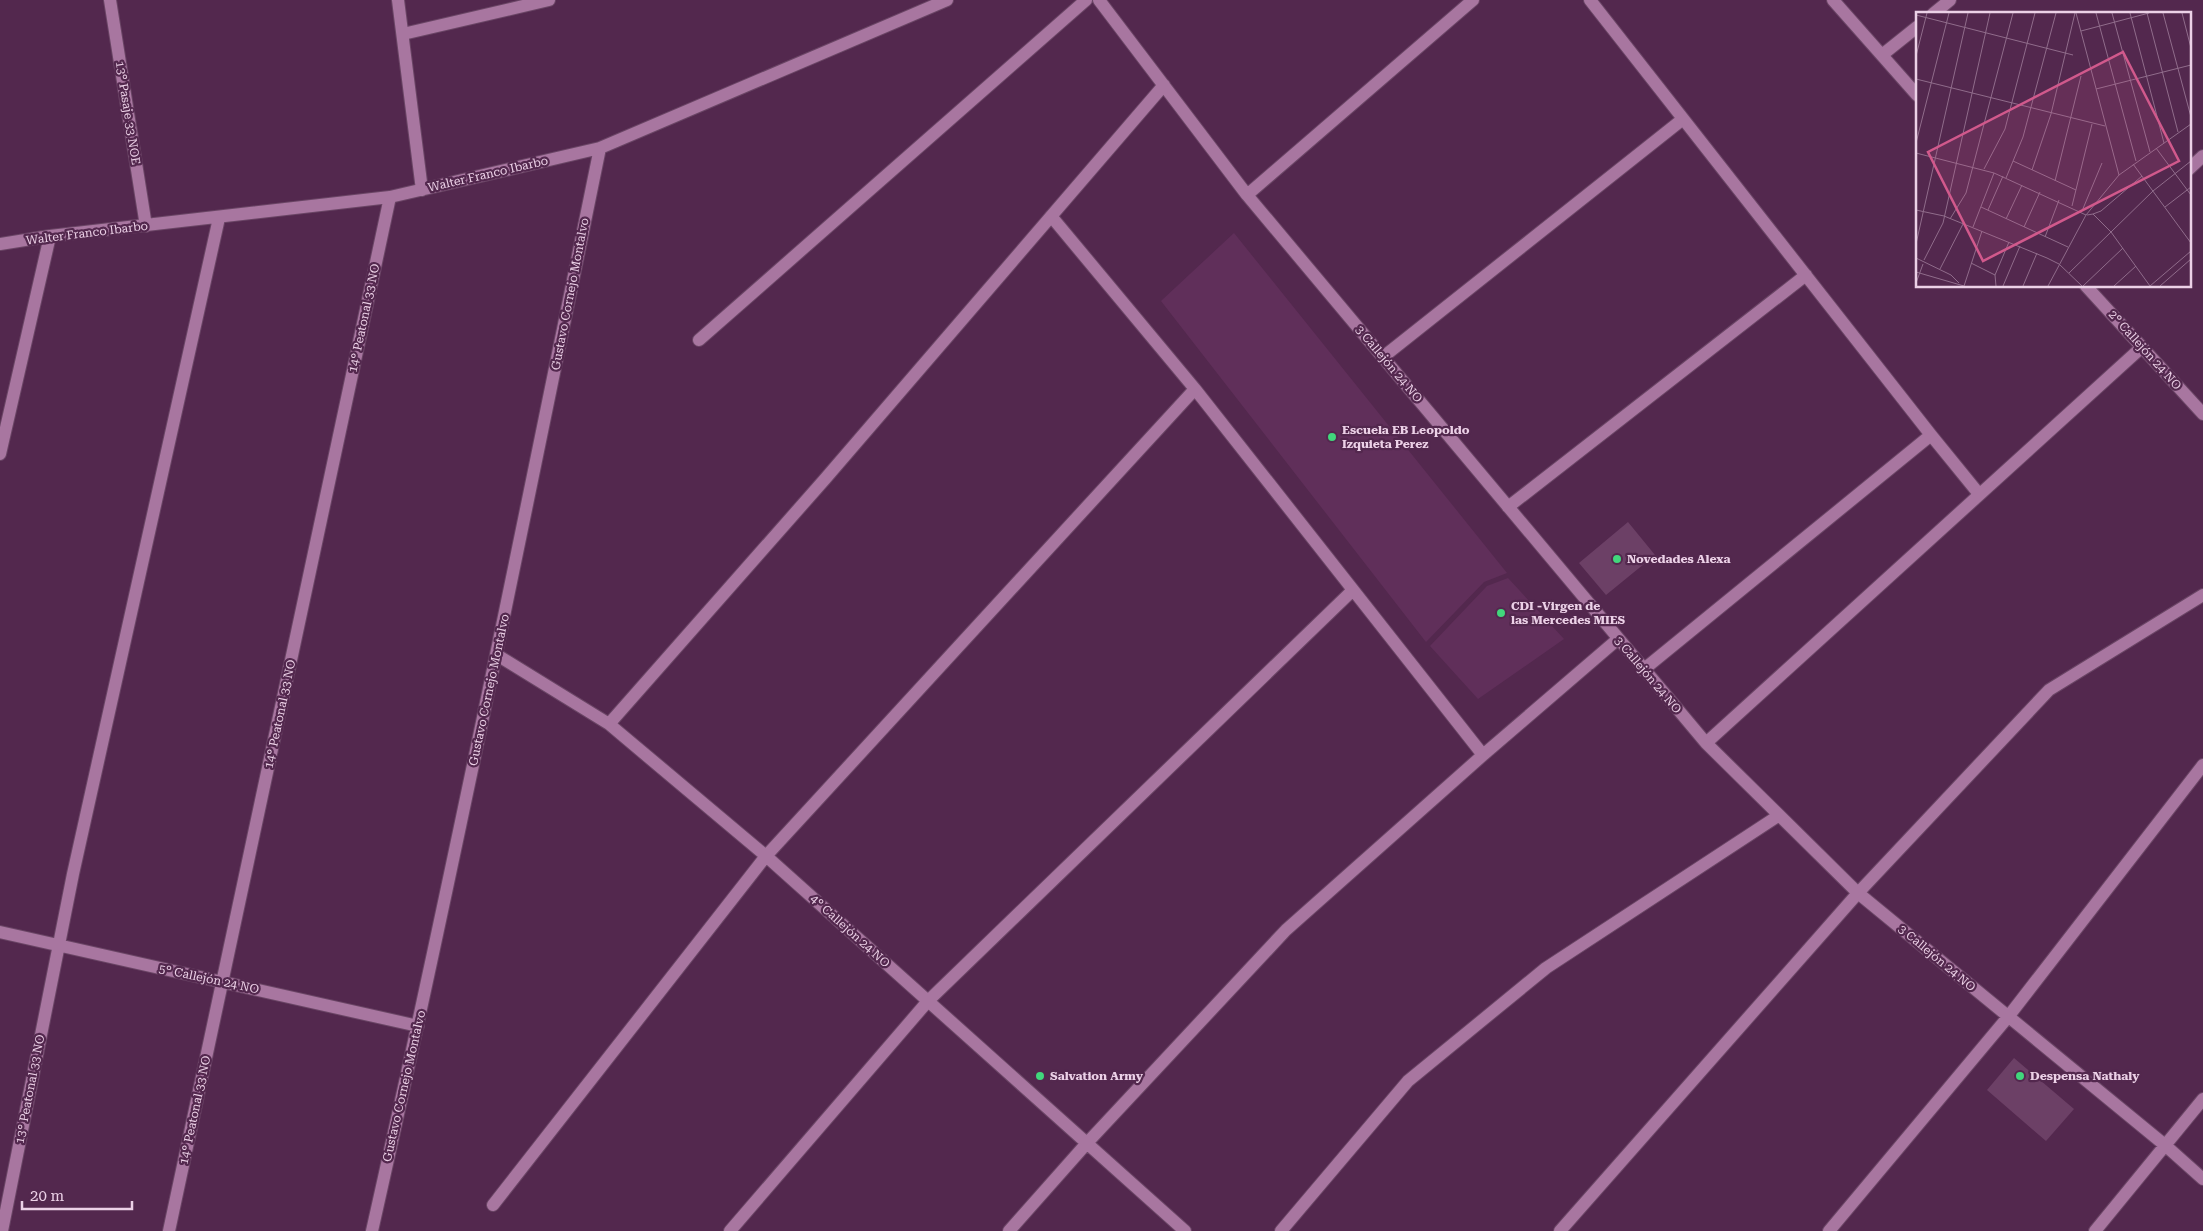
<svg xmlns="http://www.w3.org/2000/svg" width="2203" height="1231" viewBox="0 0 2203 1231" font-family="'Roboto Serif',serif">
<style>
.built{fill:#602f5a}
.building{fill:#6c4066}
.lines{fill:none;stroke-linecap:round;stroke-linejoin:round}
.minor-casing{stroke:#6a4565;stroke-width:14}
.minor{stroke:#a876a0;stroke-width:12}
.poi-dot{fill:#41d77c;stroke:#53284e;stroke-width:2}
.labels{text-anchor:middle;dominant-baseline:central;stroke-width:4.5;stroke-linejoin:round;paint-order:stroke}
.street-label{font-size:12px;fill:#ecd1e7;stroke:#53284e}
.poi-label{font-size:12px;font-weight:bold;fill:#ecd1e7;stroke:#53284e;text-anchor:start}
.inset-road{fill:none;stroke:#906c8b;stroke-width:1}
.view{fill:#d1598c;fill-opacity:0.15;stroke:#d1598c;stroke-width:2.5}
.inset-edge{fill:none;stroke:#ecd1e7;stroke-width:2.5}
</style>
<rect width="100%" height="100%" fill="#53284e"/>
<!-- built -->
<path class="built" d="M 1234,233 L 1507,573 L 1484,582 L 1426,642 L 1161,301 Z
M 1508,578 L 1564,639 L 1478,699 L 1430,646 L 1487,586 Z"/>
<!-- building -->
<path class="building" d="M 1628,522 L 1655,555 L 1606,595 L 1579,563 Z
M 2014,1058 L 2074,1109 L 2046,1141 L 1987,1090 Z"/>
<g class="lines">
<!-- minor casing -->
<g class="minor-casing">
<path id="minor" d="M 110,0 L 146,226
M 398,0 L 422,190
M 1099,0 L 1247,195 L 1706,743 L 1858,893 L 2166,1146 L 2203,1179
M 1590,0 L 1931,435 L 1979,494
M 1833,0 L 1917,95
M 1933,14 L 1950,0
M 403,34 L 549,0
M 1882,55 L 1917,27
M 2189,169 L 2203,156
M 1247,195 L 1473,0
M 1051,216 L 1195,389 L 1483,755
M 0,244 L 50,236 L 390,197 L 600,148 L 947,0
M 2086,286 L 2203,414
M 699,340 L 1086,0
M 1383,357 L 1683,119
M 0,454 L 50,236
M 1508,507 L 1806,275
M 497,655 L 609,724 L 766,856 L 1185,1231
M 1643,670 L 1931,435
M 609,724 L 825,479 L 1164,85
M 1706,743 L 2142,347
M 0,932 L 418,1026
M 493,1205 L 766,856 L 1195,389
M 2,1231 L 73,874 L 219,218
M 169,1231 L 390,197
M 372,1231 C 453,871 526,510 600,148
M 730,1231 L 928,1001 L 1353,590
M 1009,1231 L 1087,1143 L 1286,930 L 1483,755 L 1618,639
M 1281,1231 L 1408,1081 L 1546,968 L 1778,816
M 1560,1231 L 1858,893 L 2049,690 L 2203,595
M 1829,1231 L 2008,1017 L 2203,765
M 2095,1231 L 2203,1099"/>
</g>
<!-- minor -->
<use href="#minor" class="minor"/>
</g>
<!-- markers -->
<g class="poi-dot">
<circle cx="1332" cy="437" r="5"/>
<circle cx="1617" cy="559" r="5"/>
<circle cx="1501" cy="613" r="5"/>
<circle cx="1040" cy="1076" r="5"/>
<circle cx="2020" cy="1076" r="5"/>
</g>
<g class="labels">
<!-- street labels -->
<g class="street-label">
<text transform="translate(128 113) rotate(81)">13° Pasaje 33 NOE</text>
<text transform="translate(488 174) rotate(-13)">Walter Franco Ibarbo</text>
<text transform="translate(87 233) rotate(-7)">Walter Franco Ibarbo</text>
<text transform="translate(570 294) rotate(-79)">Gustavo Cornejo Montalvo</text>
<text transform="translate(364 318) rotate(-78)">14° Peatonal 33 NO</text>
<text transform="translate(2145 350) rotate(48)">2° Callejón 24 NO</text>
<text transform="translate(1389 364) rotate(50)">3 Callejón 24 NO</text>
<text transform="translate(1648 675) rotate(50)">3 Callejón 24 NO</text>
<text transform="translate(489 690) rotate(-78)">Gustavo Cornejo Montalvo</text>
<text transform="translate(280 714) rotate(-78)">14° Peatonal 33 NO</text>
<text transform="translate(850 931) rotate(42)">4° Callejón 24 NO</text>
<text transform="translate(1937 958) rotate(40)">3 Callejón 24 NO</text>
<text transform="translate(209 979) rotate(12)">5° Callejón 24 NO</text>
<text transform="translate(404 1086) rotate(-77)">Gustavo Cornejo Montalvo</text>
<text transform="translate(30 1089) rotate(-79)">13° Peatonal 33 NO</text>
<text transform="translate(195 1110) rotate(-78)">14° Peatonal 33 NO</text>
</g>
<!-- poi labels -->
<g class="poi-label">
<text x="1342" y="430">Escuela EB Leopoldo<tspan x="1342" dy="14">Izquieta Perez</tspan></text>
<text x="1627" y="559">Novedades Alexa</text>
<text x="1511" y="606">CDI -Virgen de<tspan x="1511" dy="14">las Mercedes MIES</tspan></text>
<text x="1050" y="1076">Salvation Army</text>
<text x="2030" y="1076">Despensa Nathaly</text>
</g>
</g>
<!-- overview -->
<g transform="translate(1916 12)">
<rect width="275" height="275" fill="#53284e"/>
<path class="inset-road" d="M 160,1 L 203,163M 180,1 L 220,149M 196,1 L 234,140M 214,1 L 248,131M 231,1 L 262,120M 247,1 L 275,105M 266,1 L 275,36M 0,3 L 157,43M 165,19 L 233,1M 0,44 L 11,1M 0,67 L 189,114M 180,77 L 275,53M 0,131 L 33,1M 240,136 L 275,183M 0,141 L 78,161 L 170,203M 97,149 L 160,178M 217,152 L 275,231M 68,157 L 89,117 L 119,1M 116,158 L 135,102 L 159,1M 90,166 L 107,125 L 140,1M 139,169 L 165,64M 156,194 L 176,112M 65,195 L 152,235M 249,195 L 275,175M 0,198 L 28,204 L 131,246 L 143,252 L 166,274M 72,198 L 87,164M 166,199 L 186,151M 177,202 L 185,199 L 226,164M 171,203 L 177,202 L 195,220 L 234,274M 34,207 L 50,181 L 97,1M 90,207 L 106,173M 57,215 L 78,161M 108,215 L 124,180M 129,225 L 143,188M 0,232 L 52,1M 0,246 L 35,263 L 43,271M 8,248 L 27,211 L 74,1M 55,251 L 79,263M 24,257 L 47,212M 0,260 L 48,274 L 66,219M 153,261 L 237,179 L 275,149M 0,271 L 7,252M 80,274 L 79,263 L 93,230M 87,274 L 104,234M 107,274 L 121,241M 132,274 L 170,203 L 203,163 L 275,112M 167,274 L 207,236M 198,274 L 220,254M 234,274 L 275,239M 244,274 L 275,247"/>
<path class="view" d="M 207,40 L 263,149 L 67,249 L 12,140 Z"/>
<rect width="275" height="275" class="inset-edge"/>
</g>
<!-- scale -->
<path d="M22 1201v8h110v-8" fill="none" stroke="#ecd1e7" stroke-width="2.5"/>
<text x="30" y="1201" font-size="15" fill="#ecd1e7" stroke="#53284e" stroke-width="4" paint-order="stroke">20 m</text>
</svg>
